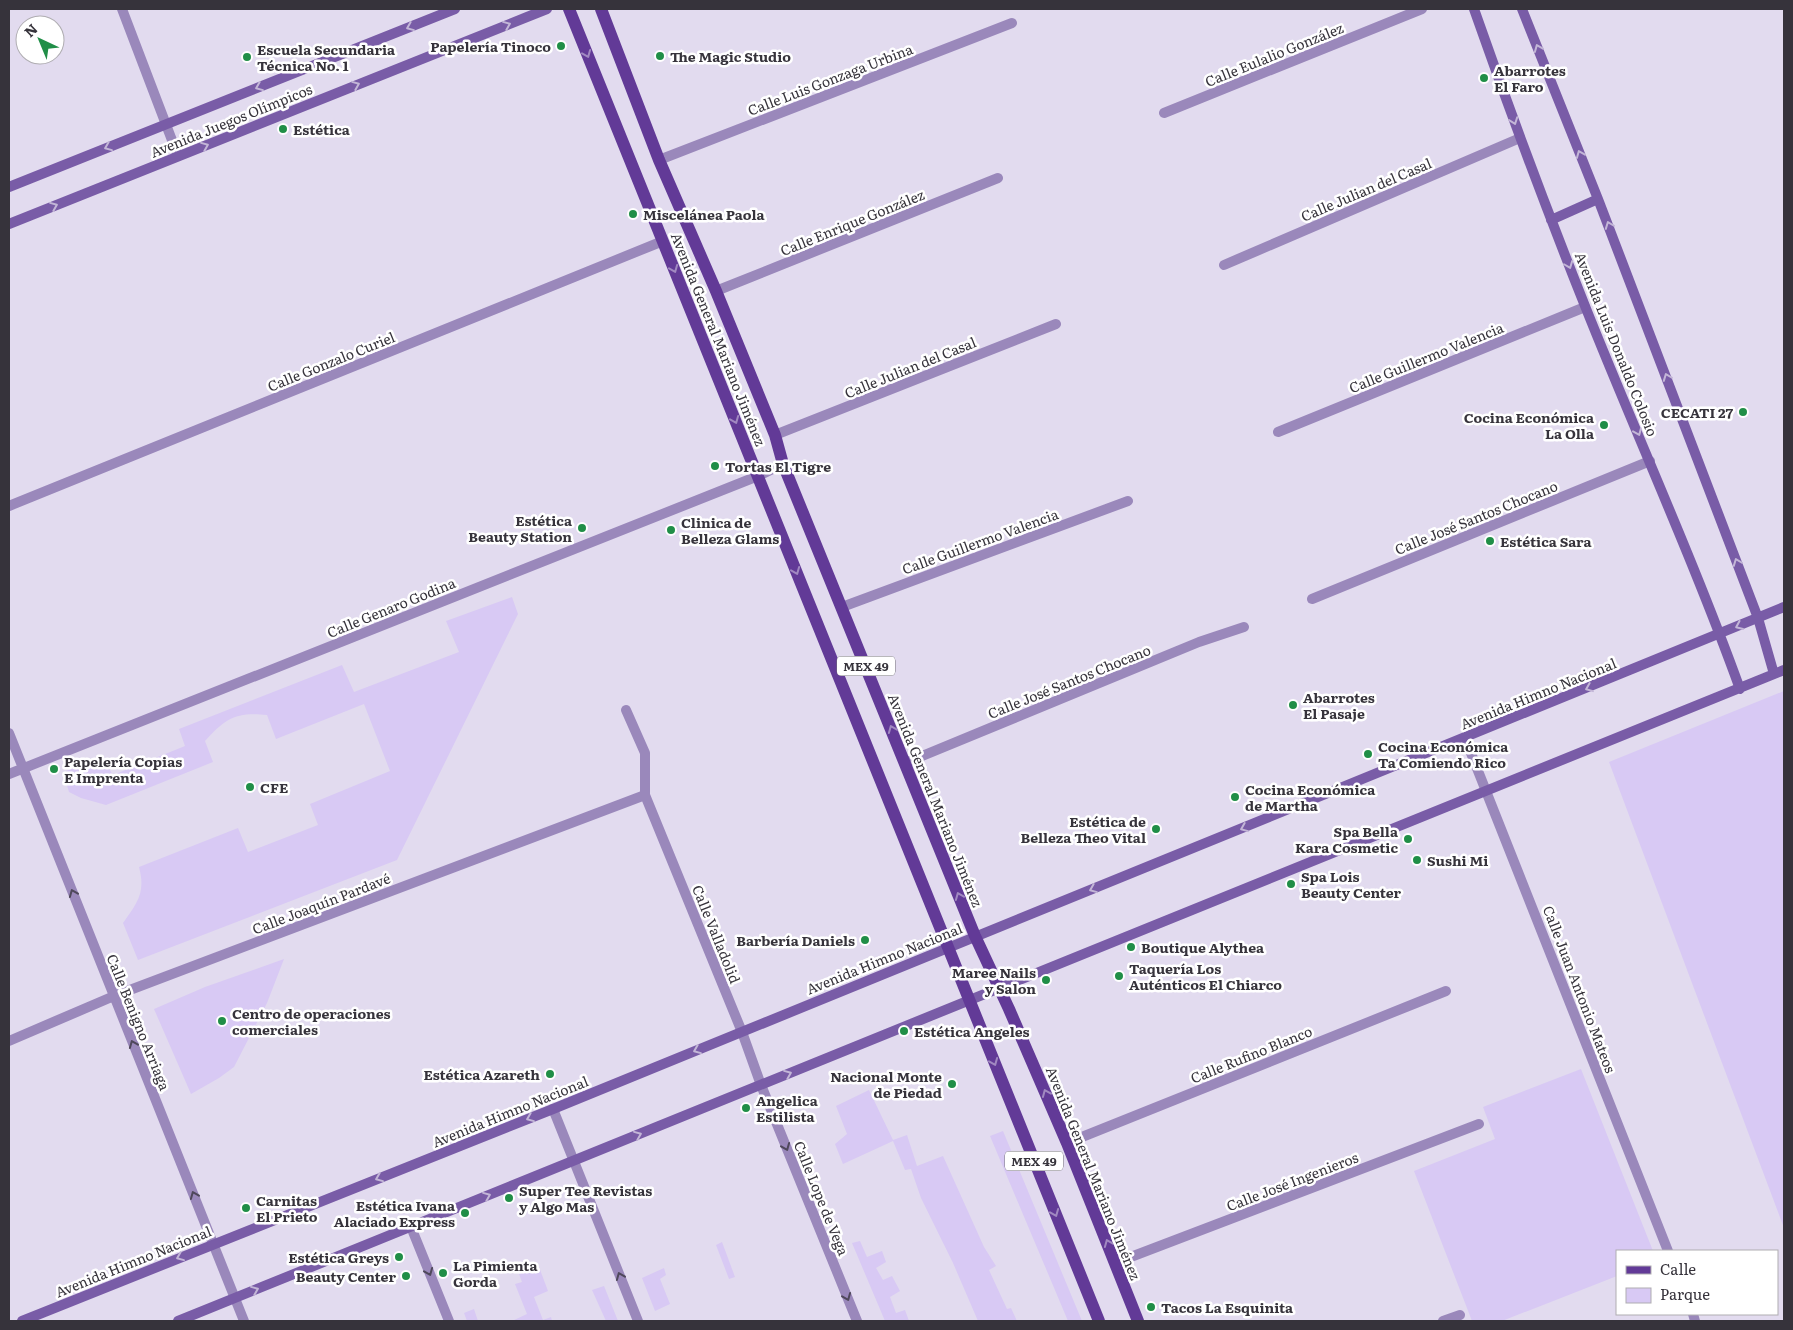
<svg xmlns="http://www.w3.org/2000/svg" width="1793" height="1330" viewBox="0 0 1793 1330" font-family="Literata,serif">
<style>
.green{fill:#d8c9f4}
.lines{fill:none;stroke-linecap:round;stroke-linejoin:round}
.street{stroke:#9a88bb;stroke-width:10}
.secondary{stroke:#795ca7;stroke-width:10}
.primary{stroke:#623a97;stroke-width:12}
.oneway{stroke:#c3b6d7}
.oneway2{stroke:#a189c1}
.oneway3{stroke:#4f485b}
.poi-dot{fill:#208e47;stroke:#fff;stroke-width:2}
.labels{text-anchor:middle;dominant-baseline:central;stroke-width:5;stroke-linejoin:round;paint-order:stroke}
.shield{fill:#fff;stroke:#727076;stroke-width:1}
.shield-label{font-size:12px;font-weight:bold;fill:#36333b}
.poi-label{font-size:14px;font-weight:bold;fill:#36333b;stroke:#fff;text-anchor:start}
.street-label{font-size:14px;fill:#36333b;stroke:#fff}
</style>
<rect width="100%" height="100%" fill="#e2dbef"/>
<!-- green -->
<path class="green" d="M 512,597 L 518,614 L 397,860 L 138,960 L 123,923 C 137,903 146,893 139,867 L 238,828 L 248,852 L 318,825 L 310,804 L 390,771 L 364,704 L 276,739 L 267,715 C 236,712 226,718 205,741 L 213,762 L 106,805 L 81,798 L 69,792 L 66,782 L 66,771 L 102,758 L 113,775 L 185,746 L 179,729 L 342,665 L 354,692 L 459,652 L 446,621 Z
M 1784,691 L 1784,1228 L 1609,762 Z
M 284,959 L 267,1003 L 234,1067 L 219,1078 L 191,1094 L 154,1009 L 205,987 Z
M 1581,1069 L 1653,1251 L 1617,1251 L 1617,1276 L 1502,1321 L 1472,1321 L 1414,1171 L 1495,1139 L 1483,1107 Z
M 869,1090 L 893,1140 L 907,1135 L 917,1166 L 943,1156 L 984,1247 L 996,1266 L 989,1270 L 1007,1309 L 1011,1308 L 1017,1321 L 978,1321 L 953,1263 L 921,1198 L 911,1169 L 905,1170 L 893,1141 L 843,1164 L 835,1144 L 847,1134 L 836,1106 Z
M 1003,1131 L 1082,1321 L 1068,1321 L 990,1136 Z
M 860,1241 L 867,1257 L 882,1251 L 886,1262 L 876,1268 L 883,1280 L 892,1276 L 900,1291 L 890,1297 L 896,1313 L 905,1310 L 909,1321 L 885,1321 L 852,1243 Z
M 722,1242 L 735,1277 L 729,1279 L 716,1245 Z
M 539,1267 L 548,1291 L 534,1297 L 543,1320 L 551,1317 L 552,1321 L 512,1321 L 527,1314 L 515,1284 L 522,1282 L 519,1274 Z
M 664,1268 L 666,1275 L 660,1279 L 670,1304 L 655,1311 L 642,1278 Z
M 604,1286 L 618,1321 L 606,1321 L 592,1290 Z
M 474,1309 L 478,1321 L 467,1321 L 464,1313 Z"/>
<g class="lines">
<!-- street -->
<path class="street" d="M 122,9 L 178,156
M 1164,113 L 1422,9
M 659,160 L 1012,23
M 1224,265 L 1520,138
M 716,291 L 998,178
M 1278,432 L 1585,307
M 775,435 L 1056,324
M 9,506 L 663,241
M 1312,599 L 1650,461
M 842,607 L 1128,501
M 626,710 L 645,753 L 645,795 L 742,1032 L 761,1085 L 857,1321
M 9,733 L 244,1321
M 1465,738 L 1668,1251
M 905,763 L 1199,642 L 1244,627
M 9,774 L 758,476 L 783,464
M 9,1041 L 114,996 L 645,795
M 553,1109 L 638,1321
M 1067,1143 L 1446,991
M 411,1227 L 449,1321
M 1115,1263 L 1479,1124
M 1693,1314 L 1695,1321
M 1443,1321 L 1460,1315"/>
<!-- secondary -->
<path class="secondary" d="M 1474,9 C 1509,109 1546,208 1585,306 C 1636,434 1693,559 1740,689
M 1522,9 L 1598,199 L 1758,618 L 1774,674
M 9,187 L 455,9
M 1551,220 L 1598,199
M 9,224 L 547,9
M 22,1321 L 553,1109 L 1784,607
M 178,1321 L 1784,670"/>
<!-- primary -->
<path class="primary" d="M 569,9 L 1099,1321
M 601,9 L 659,160 L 716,291 L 775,435 L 783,464 L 975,936 L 1009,1009 L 1067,1143 L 1138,1321"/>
</g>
<!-- one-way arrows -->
<defs><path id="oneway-chevron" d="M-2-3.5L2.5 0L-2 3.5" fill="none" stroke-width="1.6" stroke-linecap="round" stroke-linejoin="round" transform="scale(1.25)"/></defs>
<g class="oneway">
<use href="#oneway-chevron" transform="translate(507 25) rotate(-22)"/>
<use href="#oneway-chevron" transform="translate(410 27) rotate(158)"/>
<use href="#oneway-chevron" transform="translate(1538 48) rotate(-112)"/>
<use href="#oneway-chevron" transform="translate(356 85) rotate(-22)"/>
<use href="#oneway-chevron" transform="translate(259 87) rotate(158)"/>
<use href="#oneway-chevron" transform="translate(1514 121) rotate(70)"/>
<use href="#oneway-chevron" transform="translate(205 146) rotate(-22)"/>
<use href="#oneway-chevron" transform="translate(108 147) rotate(158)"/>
<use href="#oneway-chevron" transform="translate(1580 154) rotate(-112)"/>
<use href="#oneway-chevron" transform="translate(54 206) rotate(-22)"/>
<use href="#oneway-chevron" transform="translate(1609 225) rotate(-111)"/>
<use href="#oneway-chevron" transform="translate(1569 265) rotate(69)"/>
<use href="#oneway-chevron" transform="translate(1667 377) rotate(-111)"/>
<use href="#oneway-chevron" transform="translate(1638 432) rotate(67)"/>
<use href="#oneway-chevron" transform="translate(1737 562) rotate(-111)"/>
<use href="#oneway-chevron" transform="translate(1739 626) rotate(156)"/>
<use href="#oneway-chevron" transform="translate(1589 688) rotate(158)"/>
<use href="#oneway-chevron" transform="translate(1244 828) rotate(158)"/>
<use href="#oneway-chevron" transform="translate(1093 889) rotate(158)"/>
<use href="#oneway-chevron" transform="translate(697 1050) rotate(158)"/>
<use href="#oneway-chevron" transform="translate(788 1074) rotate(-22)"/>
<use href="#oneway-chevron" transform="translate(530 1118) rotate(158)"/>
<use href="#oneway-chevron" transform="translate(638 1135) rotate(-22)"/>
<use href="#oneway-chevron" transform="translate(379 1178) rotate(158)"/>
<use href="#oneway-chevron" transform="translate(487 1196) rotate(-22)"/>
<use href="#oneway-chevron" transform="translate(180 1257) rotate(158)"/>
<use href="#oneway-chevron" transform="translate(255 1290) rotate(-22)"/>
</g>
<g class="oneway2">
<use href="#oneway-chevron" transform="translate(587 54) rotate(68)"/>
<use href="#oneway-chevron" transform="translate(674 269) rotate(68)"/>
<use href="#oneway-chevron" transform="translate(735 420) rotate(68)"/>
<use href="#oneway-chevron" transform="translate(796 571) rotate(68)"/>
<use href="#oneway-chevron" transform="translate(892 729) rotate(-112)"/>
<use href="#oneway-chevron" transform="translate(959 896) rotate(-112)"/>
<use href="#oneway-chevron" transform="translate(994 1062) rotate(68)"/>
<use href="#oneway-chevron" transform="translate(1046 1093) rotate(-113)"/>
<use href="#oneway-chevron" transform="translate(1055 1213) rotate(68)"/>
<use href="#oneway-chevron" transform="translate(1108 1243) rotate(-112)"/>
</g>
<g class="oneway3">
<use href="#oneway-chevron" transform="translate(73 893) rotate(-112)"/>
<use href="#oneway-chevron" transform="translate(133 1044) rotate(-112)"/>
<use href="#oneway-chevron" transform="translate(786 1147) rotate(68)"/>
<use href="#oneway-chevron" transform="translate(194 1195) rotate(-112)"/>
<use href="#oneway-chevron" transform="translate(429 1272) rotate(68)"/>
<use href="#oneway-chevron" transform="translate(620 1276) rotate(-112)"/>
<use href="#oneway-chevron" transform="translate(847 1297) rotate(68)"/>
</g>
<!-- markers -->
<g class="poi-dot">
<circle cx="561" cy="46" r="5"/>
<circle cx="660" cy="56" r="5"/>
<circle cx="247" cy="57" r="5"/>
<circle cx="1484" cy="78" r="5"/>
<circle cx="283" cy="129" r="5"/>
<circle cx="633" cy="214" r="5"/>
<circle cx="1743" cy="412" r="5"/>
<circle cx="1604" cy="425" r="5"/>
<circle cx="715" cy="466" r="5"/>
<circle cx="582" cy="528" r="5"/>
<circle cx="671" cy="530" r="5"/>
<circle cx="1490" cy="541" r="5"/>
<circle cx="1293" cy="705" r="5"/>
<circle cx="1368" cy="754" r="5"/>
<circle cx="54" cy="769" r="5"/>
<circle cx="250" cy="787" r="5"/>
<circle cx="1235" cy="797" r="5"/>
<circle cx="1156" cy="829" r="5"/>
<circle cx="1408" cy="839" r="5"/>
<circle cx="1417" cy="860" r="5"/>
<circle cx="1291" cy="884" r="5"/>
<circle cx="865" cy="940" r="5"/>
<circle cx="1131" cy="947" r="5"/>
<circle cx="1119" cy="976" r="5"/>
<circle cx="1046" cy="980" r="5"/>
<circle cx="222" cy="1021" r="5"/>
<circle cx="904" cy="1031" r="5"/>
<circle cx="550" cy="1074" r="5"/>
<circle cx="952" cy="1084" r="5"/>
<circle cx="746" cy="1108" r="5"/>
<circle cx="509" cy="1198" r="5"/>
<circle cx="246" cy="1208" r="5"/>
<circle cx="465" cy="1213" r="5"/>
<circle cx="399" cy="1257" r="5"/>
<circle cx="443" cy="1273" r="5"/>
<circle cx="406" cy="1276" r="5"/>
<circle cx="1151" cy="1307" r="5"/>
</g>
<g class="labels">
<!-- shield labels -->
<g class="shield">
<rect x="837" y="656.5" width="58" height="19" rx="4"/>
<rect x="1005" y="1151.5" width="58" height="19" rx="4"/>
</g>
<g class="shield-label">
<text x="866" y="666">MEX 49</text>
<text x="1034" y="1161">MEX 49</text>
</g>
<!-- poi labels -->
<g class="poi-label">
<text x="551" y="46" text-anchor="end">Papelería Tinoco</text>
<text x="257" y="49">Escuela Secundaria<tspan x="257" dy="16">Técnica No. 1</tspan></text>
<text x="670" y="56">The Magic Studio</text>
<text x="1494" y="70">Abarrotes<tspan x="1494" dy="16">El Faro</tspan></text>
<text x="293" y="129">Estética</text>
<text x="643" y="214">Miscelánea Paola</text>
<text x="1733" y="412" text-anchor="end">CECATI 27</text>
<text x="1594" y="417" text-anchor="end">Cocina Económica<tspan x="1594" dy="16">La Olla</tspan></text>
<text x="725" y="466">Tortas El Tigre</text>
<text x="572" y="520" text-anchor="end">Estética<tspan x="572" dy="16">Beauty Station</tspan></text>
<text x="681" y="522">Clinica de<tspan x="681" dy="16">Belleza Glams</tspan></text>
<text x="1500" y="541">Estética Sara</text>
<text x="1303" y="697">Abarrotes<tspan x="1303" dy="16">El Pasaje</tspan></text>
<text x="1378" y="746">Cocina Económica<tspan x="1378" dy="16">Ta Comiendo Rico</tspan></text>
<text x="64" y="761">Papelería Copias<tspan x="64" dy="16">E Imprenta</tspan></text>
<text x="260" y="787">CFE</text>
<text x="1245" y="789">Cocina Económica<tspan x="1245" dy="16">de Martha</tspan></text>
<text x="1146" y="821" text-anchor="end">Estética de<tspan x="1146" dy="16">Belleza Theo Vital</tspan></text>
<text x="1398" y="831" text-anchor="end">Spa Bella<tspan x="1398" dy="16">Kara Cosmetic</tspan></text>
<text x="1427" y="860">Sushi Mi</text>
<text x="1301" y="876">Spa Lois<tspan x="1301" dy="16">Beauty Center</tspan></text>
<text x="855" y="940" text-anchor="end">Barbería Daniels</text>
<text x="1141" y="947">Boutique Alythea</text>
<text x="1129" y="968">Taquería Los<tspan x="1129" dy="16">Auténticos El Chiarco</tspan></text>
<text x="1036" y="972" text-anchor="end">Maree Nails<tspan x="1036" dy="16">y Salon</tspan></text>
<text x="232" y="1013">Centro de operaciones<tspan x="232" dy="16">comerciales</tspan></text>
<text x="914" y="1031">Estética Angeles</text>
<text x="540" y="1074" text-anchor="end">Estética Azareth</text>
<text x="942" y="1076" text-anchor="end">Nacional Monte<tspan x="942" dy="16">de Piedad</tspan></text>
<text x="756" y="1100">Angelica<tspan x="756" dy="16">Estilista</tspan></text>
<text x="519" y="1190">Super Tee Revistas<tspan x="519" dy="16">y Algo Mas</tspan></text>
<text x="256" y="1200">Carnitas<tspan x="256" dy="16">El Prieto</tspan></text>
<text x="455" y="1205" text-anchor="end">Estética Ivana<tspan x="455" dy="16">Alaciado Express</tspan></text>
<text x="389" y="1257" text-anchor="end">Estética Greys</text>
<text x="453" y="1265">La Pimienta<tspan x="453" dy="16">Gorda</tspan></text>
<text x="396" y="1276" text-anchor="end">Beauty Center</text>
<text x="1161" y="1307">Tacos La Esquinita</text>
</g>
<!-- street labels -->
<g class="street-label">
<text transform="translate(1274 54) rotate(-22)">Calle Eulalio González</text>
<text transform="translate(830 79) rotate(-21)">Calle Luis Gonzaga Urbina</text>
<text transform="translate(231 120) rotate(-22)">Avenida Juegos Olímpicos</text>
<text transform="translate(1366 189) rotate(-23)">Calle Julian del Casal</text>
<text transform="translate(852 222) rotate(-22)">Calle Enrique González</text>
<text transform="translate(719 339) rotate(68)">Avenida General Mariano Jiménez</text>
<text transform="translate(1617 344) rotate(68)">Avenida Luis Donaldo Colosio</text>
<text transform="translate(1426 357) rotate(-22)">Calle Guillermo Valencia</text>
<text transform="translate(331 361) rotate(-22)">Calle Gonzalo Curiel</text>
<text transform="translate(910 367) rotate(-22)">Calle Julian del Casal</text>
<text transform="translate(1476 517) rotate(-22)">Calle José Santos Chocano</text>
<text transform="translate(980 541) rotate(-20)">Calle Guillermo Valencia</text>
<text transform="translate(391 607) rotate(-22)">Calle Genaro Godina</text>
<text transform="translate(1069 681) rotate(-22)">Calle José Santos Chocano</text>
<text transform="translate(1538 693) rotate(-22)">Avenida Himno Nacional</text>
<text transform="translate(936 800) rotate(68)">Avenida General Mariano Jiménez</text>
<text transform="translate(321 903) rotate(-21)">Calle Joaquín Pardavé</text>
<text transform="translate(717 934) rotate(68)">Calle Valladolid</text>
<text transform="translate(884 958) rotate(-22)">Avenida Himno Nacional</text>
<text transform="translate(1580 989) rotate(69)">Calle Juan Antonio Mateos</text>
<text transform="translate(139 1022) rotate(68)">Calle Benigno Arriaga</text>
<text transform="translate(1251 1054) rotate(-22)">Calle Rufino Blanco</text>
<text transform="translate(510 1111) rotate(-22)">Avenida Himno Nacional</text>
<text transform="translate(1094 1173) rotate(68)">Avenida General Mariano Jiménez</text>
<text transform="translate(1292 1181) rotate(-21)">Calle José Ingenieros</text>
<text transform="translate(822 1198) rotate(68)">Calle Lope de Vega</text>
<text transform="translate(133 1261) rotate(-22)">Avenida Himno Nacional</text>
</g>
</g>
<!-- border -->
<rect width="1793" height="1330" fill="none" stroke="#36333b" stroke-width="20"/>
<!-- legend -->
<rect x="1616" y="1250" width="162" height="65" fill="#ffffff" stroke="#afadb1"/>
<rect x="1626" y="1266" width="25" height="8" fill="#623a97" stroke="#afadb1"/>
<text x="1660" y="1275" font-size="15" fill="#36333b">Calle</text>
<rect x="1626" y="1288" width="25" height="15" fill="#d8c9f4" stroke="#afadb1"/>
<text x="1660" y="1300" font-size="15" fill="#36333b">Parque</text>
<!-- north arrow -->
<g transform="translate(40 40) rotate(316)"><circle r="24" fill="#ffffff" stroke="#afadb1"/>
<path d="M0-4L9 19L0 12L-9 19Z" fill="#208e47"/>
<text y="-8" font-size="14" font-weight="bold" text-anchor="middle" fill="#36333b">N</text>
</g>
</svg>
